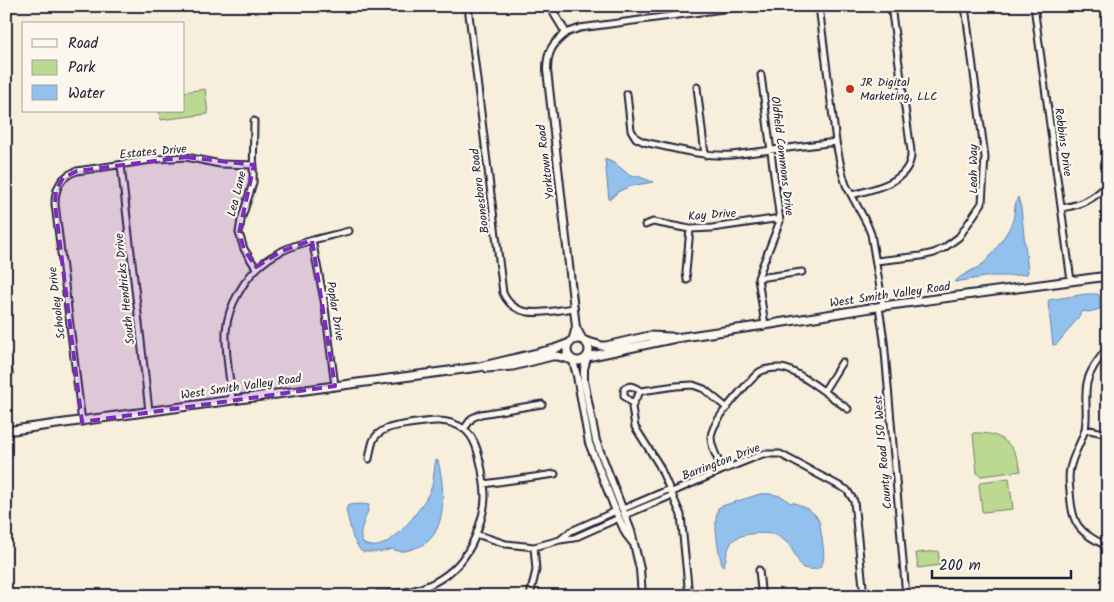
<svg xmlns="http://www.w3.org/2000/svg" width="1114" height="602" viewBox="0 0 1114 602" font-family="Kalam,sans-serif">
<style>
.green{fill:#bcd991;stroke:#6f7e66}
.water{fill:#93c1ee;stroke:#6681a6}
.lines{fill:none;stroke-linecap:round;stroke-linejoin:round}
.minor-casing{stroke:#22223b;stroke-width:9}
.tertiary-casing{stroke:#22223b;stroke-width:10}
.secondary-casing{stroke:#22223b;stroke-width:11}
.minor{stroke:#fbf7ec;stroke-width:5}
.tertiary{stroke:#fbf7ec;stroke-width:6}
.secondary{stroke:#fbf7ec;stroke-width:7}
.marked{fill:#7b2cbf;fill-opacity:0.2;stroke:#7b2cbf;stroke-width:4;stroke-dasharray:10 6;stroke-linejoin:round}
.poi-dot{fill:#c8321e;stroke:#fbf7ec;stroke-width:2}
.labels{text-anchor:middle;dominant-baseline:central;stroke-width:4.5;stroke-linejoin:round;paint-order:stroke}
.poi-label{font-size:12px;fill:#22223b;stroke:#fbf7ec;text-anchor:start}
.street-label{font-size:12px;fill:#22223b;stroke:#fbf7ec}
</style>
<rect width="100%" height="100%" fill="#f7eedc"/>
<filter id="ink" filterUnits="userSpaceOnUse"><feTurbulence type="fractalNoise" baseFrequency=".02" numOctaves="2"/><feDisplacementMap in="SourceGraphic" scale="10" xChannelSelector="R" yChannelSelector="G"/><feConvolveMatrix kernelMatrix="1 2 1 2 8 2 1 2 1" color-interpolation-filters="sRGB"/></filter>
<g filter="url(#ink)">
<!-- green -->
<path class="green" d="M 205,89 L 208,114 L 160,120 L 159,111 L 184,111 L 184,92 Z
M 973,433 C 1001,432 1015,443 1021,471 L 981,476 L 977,473 Z
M 1009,478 L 1013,509 L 983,512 L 982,511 L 979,485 L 981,482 Z
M 938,551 L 940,565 L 918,568 L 916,553 Z"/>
<!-- water -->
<path class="water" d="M 605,159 L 616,164 L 630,176 L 637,176 L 653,182 L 631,186 L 619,191 L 609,200 Z
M 1018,197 L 1021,208 L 1028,272 L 1027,274 L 1008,276 L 990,276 L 955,282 C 960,274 978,270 987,260 C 994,252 1010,230 1013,220 C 1015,212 1014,204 1018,197 Z
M 1086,294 L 1097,294 L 1099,295 L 1100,309 L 1089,312 L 1083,311 C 1075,322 1066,333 1057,344 L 1053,345 L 1048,302 L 1049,300 Z
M 436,460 L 438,461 C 445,487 449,539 415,548 C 408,551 399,553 392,549 L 381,552 L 363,552 L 360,550 L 353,538 L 346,510 L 348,505 L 361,504 L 369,505 C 368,516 359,527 361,538 C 362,545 367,545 372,546 C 392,550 426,504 432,486 C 434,478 434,468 436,460 Z
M 760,494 C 771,493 784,495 790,503 L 793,502 C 801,506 811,509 816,516 C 821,522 820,530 822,538 C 824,554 829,575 803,568 C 796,560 794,549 786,542 C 783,539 779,537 776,535 C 764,532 738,532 731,543 C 727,550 726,558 724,566 L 722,565 C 718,548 713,525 718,508 L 722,506 Z"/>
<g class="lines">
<!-- minor casing -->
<g class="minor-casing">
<path id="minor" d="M 468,6 L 503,293 C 516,322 549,311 574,308
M 819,6 L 836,142 L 842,172 L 846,185 L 867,224 L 871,234 L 883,306
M 1034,6 L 1071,281
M 1106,6 L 1108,25
M 566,33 L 580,28 L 746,6
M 761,75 L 780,221 L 762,267 L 758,278 L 765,325
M 697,87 L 705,155
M 627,94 L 631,130 L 636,138 L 644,142 C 673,148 702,157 732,155 L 836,142
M 254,121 L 253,183 L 241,220 L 239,233 L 244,249 L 256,268
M 121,165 L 149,411
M 852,195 C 873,189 908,183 911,156 C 911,152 911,148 910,144 L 891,6
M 1062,208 C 1080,205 1096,199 1108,183
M 645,225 L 653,222 L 690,229 L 712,228 L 774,219 L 780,221
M 312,240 L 324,300 L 335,386
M 876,261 L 921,256 L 934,253 L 944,248 L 959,237 L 982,203 L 985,157 L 965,6
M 758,278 L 802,272
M 687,280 L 686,272 L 690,229
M 879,307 L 884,340 L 906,596
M 1108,347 C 1100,358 1090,369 1087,383 C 1084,398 1088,414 1085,429 C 1082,441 1074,453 1071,465 C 1068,473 1069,483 1070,491 C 1072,526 1078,531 1108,547
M 6,354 L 9,373 L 8,385
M 824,391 L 842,362
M 232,400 C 230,378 225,354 226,331 C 227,317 232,304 239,292 C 264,247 303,243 349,231
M 633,404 L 624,396 L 624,389 C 630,383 635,388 641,391
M 82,422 L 55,204 C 55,187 61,176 77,171 L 158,159 L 186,157 L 220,164 L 254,165
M 464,429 L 472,418 L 481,414 L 542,404
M 1085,429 L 1108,434
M 369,459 C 370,453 371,447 373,441 C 379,427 397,426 409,424 C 428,421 447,417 464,429 C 476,438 479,456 482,470 C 483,478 485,487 485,496 C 485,507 482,518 478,529 C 463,575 425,595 378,594
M 723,470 C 718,460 711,448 711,437 C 712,421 737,396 747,384 C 751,381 754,376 758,373 C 763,369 773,368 780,368 C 796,368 834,399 848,409
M 484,484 L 555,474
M 672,492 L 723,470 L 763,454 L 780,454 L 847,490 L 854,501 L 864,596
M 623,509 L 670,489
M 625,515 L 673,495
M 476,534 L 506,544 L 534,547 L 560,540 L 574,538 L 619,518
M 561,539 L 571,531 L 616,511
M 759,570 L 761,590 L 763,596
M 530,596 L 536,570 L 534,547
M 689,596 L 681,515 L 659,465 L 635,427 L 632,407 L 636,398 L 641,391 L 676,386 L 693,385 L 704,389 L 727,408"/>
</g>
<!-- tertiary casing -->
<g class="tertiary-casing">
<path id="tertiary" d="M 551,6 L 555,15 L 566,33 C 552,44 547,52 547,70 L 576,327 L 583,340
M 572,341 L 576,327
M 587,358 L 584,369 L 584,381 L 596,441 L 631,531 L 640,569 L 642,596
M 573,361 L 577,376 L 589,443 L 617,514 L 626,534 L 633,543"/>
</g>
<!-- secondary casing -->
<g class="secondary-casing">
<path id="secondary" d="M567 350a11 11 0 1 1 22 0a11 11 0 1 1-22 0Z
M 585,341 L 602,346 L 606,346 L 649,336 L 671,337
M 587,357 L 676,338 L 765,325 L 883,306 L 1108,276
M 487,368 L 513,366 L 552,356 L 558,356 L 572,360
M 6,431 L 335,386 L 479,367 L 554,349 L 570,343"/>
</g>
<!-- minor -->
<use href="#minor" class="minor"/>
<!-- tertiary -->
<use href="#tertiary" class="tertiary"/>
<!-- secondary -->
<use href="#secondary" class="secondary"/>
</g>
</g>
<!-- marked area -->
<path class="marked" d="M 186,157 L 254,165 L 239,233 L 244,249 L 256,267 L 282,251 L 312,240 L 335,386 L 82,422 L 55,204 L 56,190 L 63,178 L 77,171 Z"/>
<!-- markers -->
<circle class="poi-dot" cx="850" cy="89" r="5"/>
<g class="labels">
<!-- poi labels -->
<g class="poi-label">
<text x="860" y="82">JR Digital<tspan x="860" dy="14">Marketing, LLC</tspan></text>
</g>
<!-- street labels -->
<g class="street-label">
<text transform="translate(1063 142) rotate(82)">Robbins Drive</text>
<text transform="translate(153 152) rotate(-5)">Estates Drive</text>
<text transform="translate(782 156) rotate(83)">Oldfield Commons Drive</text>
<text transform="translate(546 162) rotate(-97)">Yorktown Road</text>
<text transform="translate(973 169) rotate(-90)">Leah Way</text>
<text transform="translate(480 191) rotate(-97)">Boonesboro Road</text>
<text transform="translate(237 194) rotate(-76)">Lea Lane</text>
<text transform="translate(712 215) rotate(-4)">Kay Drive</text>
<text transform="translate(125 289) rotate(-96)">South Hendricks Drive</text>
<text transform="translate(890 295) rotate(-8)">West Smith Valley Road</text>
<text transform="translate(57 303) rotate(-97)">Schooley Drive</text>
<text transform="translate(335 311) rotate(81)">Poplar Drive</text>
<text transform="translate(241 387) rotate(-8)">West Smith Valley Road</text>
<text transform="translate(883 452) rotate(-95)">County Road 150 West</text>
<text transform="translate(721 462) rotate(-21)">Barrington Drive</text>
</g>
</g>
<!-- margin -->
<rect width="1114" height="602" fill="none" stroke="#fbf7ec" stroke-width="25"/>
<rect x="12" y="12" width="1089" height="577" fill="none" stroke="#22223b" stroke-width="2" filter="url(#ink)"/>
<!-- legend -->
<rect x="22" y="22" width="162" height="90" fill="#fbf7ec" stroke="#a4a2a5"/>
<rect x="32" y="39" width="25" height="8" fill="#fbf7ec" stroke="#a4a2a5"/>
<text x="68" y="48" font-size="15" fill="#22223b">Road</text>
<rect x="32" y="60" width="25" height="15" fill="#bcd991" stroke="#a4a2a5"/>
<text x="68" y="72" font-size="15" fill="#22223b">Park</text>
<rect x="32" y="85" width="25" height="15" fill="#93c1ee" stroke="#a4a2a5"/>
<text x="68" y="98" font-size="15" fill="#22223b">Water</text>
<!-- scale -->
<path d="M932 570v8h139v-8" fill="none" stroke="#22223b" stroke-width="2.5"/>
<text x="939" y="570" font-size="15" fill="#22223b" stroke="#fbf7ec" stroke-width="4" paint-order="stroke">200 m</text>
</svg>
